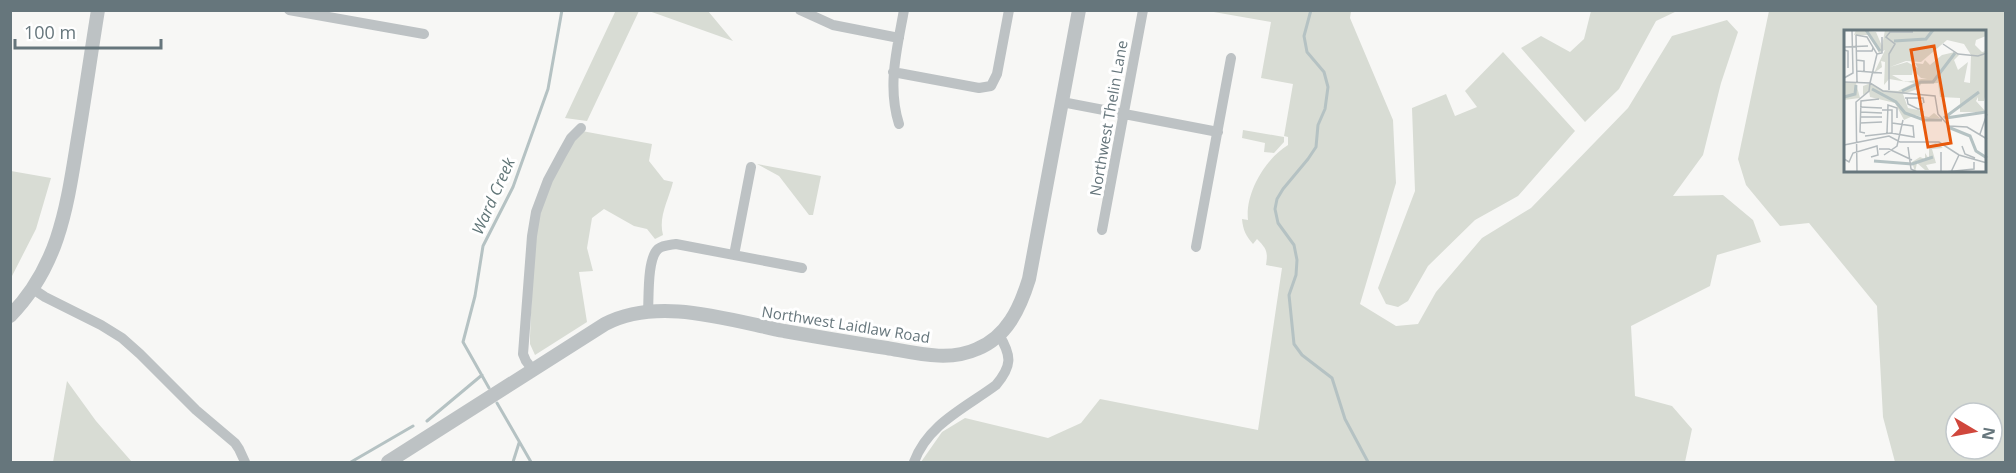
<svg xmlns="http://www.w3.org/2000/svg" width="2016" height="473" viewBox="0 0 2016 473" font-family="'Open Sans',sans-serif">
<style>
.green{fill:#d8dcd4;fill-rule:evenodd}
.lines{fill:none;stroke-linecap:round;stroke-linejoin:round}
.stream{stroke:#b5c2c3;stroke-width:3}
.minor{stroke:#bdc2c4;stroke-width:10}
.tertiary{stroke:#bdc2c4;stroke-width:14}
.labels{text-anchor:middle;dominant-baseline:central;stroke-width:6;stroke-linejoin:round;paint-order:stroke}
.street-label{font-size:15px;fill:#66767c;stroke:#fff}
.water-label{font-size:16px;font-style:italic;fill:#607577;stroke:#fff}
.inset-river{fill:none;stroke:#b5c2c3;stroke-width:3}
.inset-road{fill:none;stroke:#b4bbbe;stroke-width:1.5}
.view{fill:#e8590c;fill-opacity:0.15;stroke:#e8590c;stroke-width:3}
.inset-edge{fill:none;stroke:#66767c;stroke-width:3}
</style>
<rect width="100%" height="100%" fill="#f7f7f5"/>
<!-- green -->
<path class="green" d="M 616,10 L 639,11 L 587,121 L 565,118 Z
M 649,11 L 708,11 L 733,41 Z
M 1208,11 L 1351,11 L 1350,18 L 1393,120 L 1396,183 L 1360,304 L 1396,326 L 1418,324 L 1436,292 L 1482,238 L 1531,208 L 1628,108 L 1672,36 L 1727,20 L 1738,32 L 1721,83 L 1703,155 L 1673,196 L 1723,195 L 1753,220 L 1761,242 L 1717,255 L 1710,286 L 1631,326 L 1635,396 L 1672,406 L 1692,429 L 1685,462 L 921,462 L 942,432 L 965,418 L 1048,438 L 1081,423 L 1100,399 L 1258,430 L 1282,268 L 1266,265 C 1268,252 1267,249 1257,239 L 1253,244 C 1246,236 1243,230 1242,219 L 1248,220 C 1245,193 1265,159 1288,145 L 1288,137 L 1284,136 L 1293,84 L 1261,78 L 1271,22 Z
M 1591,11 L 1677,11 L 1656,21 L 1619,89 L 1585,122 L 1521,48 L 1541,36 L 1570,52 L 1584,39 Z
M 1769,11 L 2005,11 L 2005,462 L 1895,462 L 1883,417 L 1877,306 L 1809,223 L 1780,226 L 1746,185 L 1738,159 ZM 1845,32 L 1984,32 L 1984,171 L 1845,171 ZM 1956,413 L 1992,413 L 1992,449 L 1956,449 Z
M 1503,52 L 1575,131 L 1518,196 L 1475,220 L 1428,266 L 1408,301 L 1398,307 L 1386,304 L 1378,288 L 1415,191 L 1412,108 L 1446,94 L 1455,116 L 1477,107 L 1465,91 Z
M 1243,130 L 1284,137 L 1284,142 L 1274,153 L 1264,152 L 1265,143 L 1242,138 Z
M 582,131 L 652,144 L 649,161 L 664,180 L 673,182 C 669,199 658,217 663,235 L 655,239 L 647,229 L 634,226 L 604,209 L 592,218 L 587,248 L 593,271 L 579,272 L 587,322 L 535,355 L 530,344 L 530,336 L 534,244 L 538,213 L 566,150 Z
M 757,164 L 821,176 L 813,215 L 809,215 L 779,176 Z
M 11,171 L 51,178 L 36,229 L 11,278 Z
M 67,381 L 96,421 L 132,462 L 53,462 Z"/>
<g class="lines">
<!-- stream -->
<path class="stream" d="M 1311,10 L 1304,36 L 1307,52 L 1324,72 L 1328,87 L 1325,109 L 1318,125 L 1316,147 L 1308,159 L 1283,189 L 1277,199 L 1275,209 L 1278,223 L 1294,245 L 1297,260 L 1296,275 L 1289,295 L 1294,344 L 1302,355 L 1332,378 L 1345,419 L 1368,462
M 489,388 L 463,342 L 475,296 L 483,246 L 513,187 L 548,89 L 562,10
M 497,403 L 531,462
M 427,421 L 482,375
M 351,462 L 413,426
M 513,462 L 519,443"/>
<!-- minor -->
<path class="minor" d="M 289,10 L 424,34
M 800,10 L 833,25 L 899,38
M 893,72 L 979,88 L 991,86 L 997,74 L 1009,10
M 1062,102 L 1218,132
M 899,124 C 887,86 897,49 904,10
M 1102,230 L 1143,10
M 1196,247 L 1231,58
M 734,255 L 751,167
M 33,289 L 45,297 L 101,325 L 122,338 L 140,354 L 196,410 L 235,443 L 239,449 L 245,462
M 648,312 C 649,297 647,259 658,249 C 663,245 670,245 676,244 L 802,268
M 533,370 L 526,361 L 523,354 L 532,236 L 536,212 L 548,180 L 562,154 L 571,138 L 581,128
M 914,462 C 928,424 965,408 996,385 C 1012,366 1012,356 999,335"/>
<!-- tertiary -->
<path class="tertiary" d="M 10,316 C 60,265 67,205 78,138 C 85,96 91,53 98,10
M 388,462 L 605,324 C 658,296 729,320 784,331 C 818,337 853,343 887,348 C 916,353 949,362 977,349 C 1007,337 1020,308 1029,279 L 1079,10"/>
</g>
<g class="labels">
<!-- street labels -->
<g class="street-label">
<text transform="translate(1108 118) rotate(-80)">Northwest Thelin Lane</text>
<text transform="translate(846 324) rotate(9)">Northwest Laidlaw Road</text>
</g>
<!-- water labels -->
<g class="water-label">
<text transform="translate(493 196) rotate(-66)">Ward Creek</text>
</g>
</g>
<!-- overview -->
<g transform="translate(1844 30)">
<rect width="142" height="142" fill="#f7f7f5"/>
<path d="M 12,0 L 32,2 L 38,16 L 41,0 L 142,0 L 142,6 L 132,10 L 131,15 L 138,22 L 142,21 L 142,63 L 140,71 L 134,71 L 134,67 L 132,71 L 142,82 L 116,82 L 116,68 L 96,67 L 94,53 L 77,54 L 74,59 L 59,64 L 64,78 L 80,81 L 79,86 L 85,87 L 90,83 L 96,88 L 85,89 L 71,85 L 60,90 L 51,73 L 26,67 L 25,61 L 19,65 L 19,56 L 27,53 L 37,60 L 54,61 L 70,53 L 45,49 L 40,55 L 41,32 L 37,31 L 38,37 L 30,43 L 41,20 L 35,23 L 26,5 L 10,5 ZM 103,10 L 120,14 L 127,25 L 126,53 L 120,52 L 124,32 L 114,40 L 110,30 L 115,25 L 111,22 L 98,25 L 86,35 L 81,30 L 79,34 L 71,33 L 74,38 L 63,32 L 46,37 L 62,31 L 77,32 ZM 69,40 L 77,48 L 83,48 L 61,52 L 48,45 L 68,45 ZM 0,52 L 12,53 L 16,68 L 0,70 ZM 92,113 L 99,118 L 88,119 L 92,133 L 82,135 L 85,140 L 81,140 L 73,133 L 71,142 L 68,132 L 76,127 L 81,129 L 81,123 L 85,129 L 85,116 Z" fill="#d8dcd4" fill-rule="evenodd"/>
<path class="inset-river" d="M 22,0 L 36,21M 50,11 L 82,9 L 89,0M 28,59 L 52,72 L 61,83 L 80,90 L 98,90M 58,61 L 77,52 L 89,52 L 111,23M 0,67 L 11,64 L 12,55M 100,88 L 135,62M 102,88 L 142,82M 104,97 L 126,106 L 132,121 L 143,128M 30,131 L 68,134 L 89,127"/>
<path class="inset-road" d="M 12,5 L 23,7 L 33,24 L 26,53 L 39,61 L 91,66 L 94,84 L 105,96 L 123,97 L 143,109M 12,5 L 13,52M 99,14 L 114,24 L 134,26 L 143,23M 0,17 L 24,16M 0,20 L 4,21 L 4,38M 13,21 L 28,21 L 29,18M 33,24 L 38,23 L 38,7M 12,30 L 20,31 L 20,41M 13,41 L 38,43M 0,48 L 9,43 L 8,0M 0,52 L 26,53 L 25,61 L 12,72 L 13,142M 45,60 L 45,24 L 51,14 L 42,7 L 46,2 L 69,2M 61,68 L 79,68 L 80,73M 63,68 L 64,74 L 74,79 L 77,79 L 78,73M 16,77 L 38,78M 38,80 L 48,80 L 48,103M 16,82 L 38,83M 16,87 L 38,87M 16,93 L 38,92M 21,103 L 16,102 L 17,71 L 35,69M 43,103 L 44,75 L 53,78 L 53,88M 136,104 L 143,84M 21,106 L 47,103 L 70,107 L 69,96 L 48,93M 0,115 L 45,106 L 56,112 L 95,112 L 115,125 L 143,133M 118,116 L 121,124 L 131,128M 64,117 L 67,139 L 73,142M 35,119 L 45,119 L 68,130M 40,125 L 53,116 L 59,90M 0,129 L 5,132 L 9,123 L 33,116 L 34,125 L 27,127M 97,142 L 97,122M 101,142 L 130,139 L 130,132M 107,142 L 115,125"/>
<path class="view" d="M 90,16 L 107,113 L 84,117 L 67,20 Z"/>
<rect width="142" height="142" class="inset-edge"/>
</g>
<!-- border -->
<rect width="2016" height="473" fill="none" stroke="#66767c" stroke-width="24"/>
<!-- north arrow -->
<g transform="translate(1974 431) rotate(100)"><circle r="28" fill="#ffffff" stroke="#c2c8cb" stroke-width="1.5"/>
<path d="M0-4.5L10 22L0 15L-10 22Z" fill="#d0473c"/>
<text y="-9" font-size="16" font-weight="bold" text-anchor="middle" fill="#66767c">N</text>
</g>
<!-- scale -->
<path d="M15 39v9h146v-9" fill="none" stroke="#66767c" stroke-width="3"/>
<text x="24" y="39" font-size="18" fill="#66767c" stroke="#ffffff" stroke-width="4.5" paint-order="stroke">100 m</text>
</svg>
